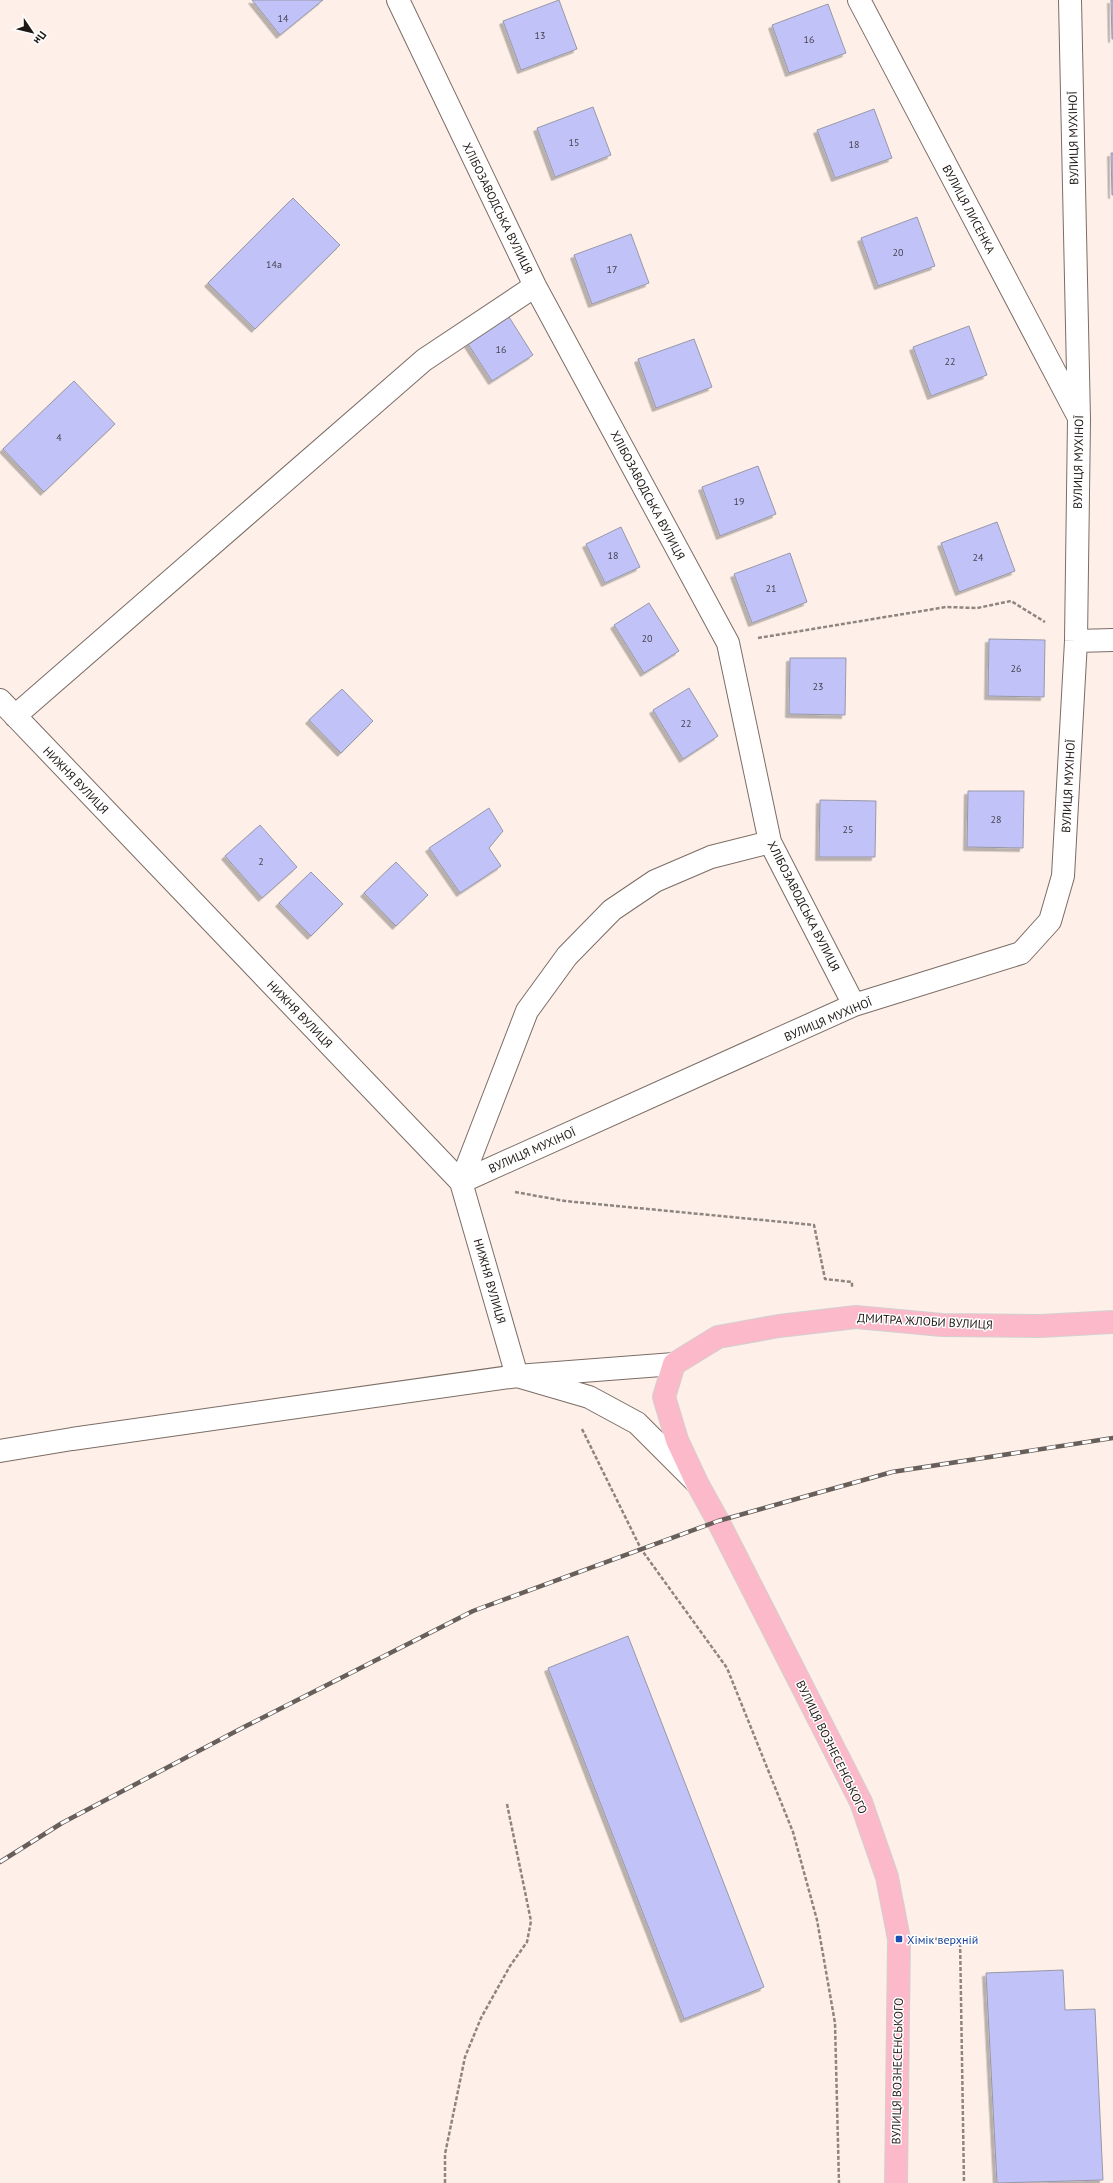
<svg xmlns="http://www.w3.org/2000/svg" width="1113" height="2183" viewBox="0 0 1113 2183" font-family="'PT Sans',sans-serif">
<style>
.building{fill:#c0c2f8;stroke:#9898a7;filter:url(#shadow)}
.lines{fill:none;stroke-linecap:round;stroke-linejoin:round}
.minor-casing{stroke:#7b6d65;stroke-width:24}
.major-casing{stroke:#d2d1d0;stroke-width:24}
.path{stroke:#8f8580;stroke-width:2.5;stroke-dasharray:4 2;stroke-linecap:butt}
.minor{stroke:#fff;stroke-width:22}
.major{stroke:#fbb9c9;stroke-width:22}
.rail-casing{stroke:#685f5b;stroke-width:4.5}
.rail{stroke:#fff;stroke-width:3;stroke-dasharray:9;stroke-linecap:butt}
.transit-dot{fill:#1a4fb4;stroke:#fff;stroke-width:1.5}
.labels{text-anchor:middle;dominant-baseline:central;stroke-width:3;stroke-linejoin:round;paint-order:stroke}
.number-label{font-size:10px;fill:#46424e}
.street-label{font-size:12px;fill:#1e1815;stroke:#fff}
.transit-label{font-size:12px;fill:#164399;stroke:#fff;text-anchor:start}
</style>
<defs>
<filter id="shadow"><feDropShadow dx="-3.5" dy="3.5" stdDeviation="0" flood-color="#0004"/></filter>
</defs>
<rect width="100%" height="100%" fill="#fef0e9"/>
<!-- building -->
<path class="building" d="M 252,0 L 323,0 L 280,35 Z
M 559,0 L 577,49 L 521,70 L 503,21 Z
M 1111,0 L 1113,0 L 1113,39 L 1112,39 Z
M 828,4 L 846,53 L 789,73 L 772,25 Z
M 593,107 L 611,155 L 555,177 L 537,128 Z
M 874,109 L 892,158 L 835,178 L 817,130 Z
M 1111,153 L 1113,153 L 1113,195 L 1112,195 Z
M 293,198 L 340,245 L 255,329 L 208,283 Z
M 917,217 L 935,266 L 878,286 L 861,238 Z
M 631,234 L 649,283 L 592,304 L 574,255 Z
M 509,317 L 533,355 L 492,381 L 468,344 Z
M 969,326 L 987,375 L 931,396 L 913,347 Z
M 694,339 L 712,387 L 656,408 L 638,359 Z
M 74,381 L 115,424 L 44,492 L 3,449 Z
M 758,466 L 776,514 L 720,536 L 702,487 Z
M 997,522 L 1015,571 L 959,592 L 941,543 Z
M 621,527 L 640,567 L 605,583 L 586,544 Z
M 790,553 L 807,602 L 752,623 L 734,574 Z
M 649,603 L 679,651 L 644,673 L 614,625 Z
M 989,639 L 1045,640 L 1044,697 L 988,696 Z
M 790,658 L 846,658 L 845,715 L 789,714 Z
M 689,688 L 718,736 L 683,759 L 653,710 Z
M 342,689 L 373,721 L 341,753 L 309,720 Z
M 968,791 L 1024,791 L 1023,848 L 967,847 Z
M 820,800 L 876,801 L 875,857 L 819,857 Z
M 489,808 L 503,831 L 489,848 L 501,866 L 460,893 L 429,848 Z
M 260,825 L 297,867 L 262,898 L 225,856 Z
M 396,862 L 428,895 L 396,926 L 364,893 Z
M 311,872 L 343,904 L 311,936 L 279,903 Z
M 628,1636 L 764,1987 L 684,2019 L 548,1668 Z
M 1063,1970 L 1065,2010 L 1095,2009 L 1103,2180 L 997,2183 L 986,1973 Z"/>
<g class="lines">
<!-- minor casing -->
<g class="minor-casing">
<path id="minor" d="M 398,0 L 535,286 L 728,643 L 770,842 L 854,1005
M 859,0 L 1077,414
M 1076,641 L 1113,640
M 0,700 L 461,1182 L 517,1376 L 589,1397 L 637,1423 L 695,1481
M 15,716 L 424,360 L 535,286
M 461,1182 L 854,1005 L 1021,953 L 1050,921 L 1063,876 L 1076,641 L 1079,419 L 1070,0
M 461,1182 L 527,1011 L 567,956 L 612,910 L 655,881 L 711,857 L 770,842
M 0,1451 L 72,1439 L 517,1376 L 674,1364"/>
</g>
<!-- major casing -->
<g class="major-casing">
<path id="major" d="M 896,2183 L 899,1939 L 887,1877 L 861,1802 L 718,1521 L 697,1483 L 677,1440 L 664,1397 L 674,1364 L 718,1337 L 779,1326 L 856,1317 L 942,1325 L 1041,1326 L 1113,1322"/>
</g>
<!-- path -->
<path class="path" d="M 758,638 L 946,607 L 977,608 L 1011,601 L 1045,622
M 515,1192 L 565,1201 L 814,1225 L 825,1279 L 852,1282 L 852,1288
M 582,1429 L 641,1549 L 727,1668 L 793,1832 L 817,1920 L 835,2023 L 839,2183
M 929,1939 L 960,1938 L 964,2183
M 445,2183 L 445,2154 L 465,2057 L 481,2018 L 510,1966 L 527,1942 L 531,1921 L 507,1804"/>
<!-- minor -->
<use href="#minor" class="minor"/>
<!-- major -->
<use href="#major" class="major"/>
<!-- rail casing -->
<g class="rail-casing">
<path id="rail" d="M 0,1862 L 62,1823 L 244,1727 L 473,1611 L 718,1521 L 892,1472 L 1113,1438"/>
</g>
<!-- rail -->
<use href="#rail" class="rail"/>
</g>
<!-- markers -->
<rect class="transit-dot" x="895" y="1935" width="8" height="8" rx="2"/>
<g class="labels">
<!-- number labels -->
<g class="number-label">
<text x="283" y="18">14</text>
<text x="540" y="35">13</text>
<text x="809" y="39">16</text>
<text x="574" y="142">15</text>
<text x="854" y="144">18</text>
<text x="898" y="252">20</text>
<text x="274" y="264">14а</text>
<text x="612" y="269">17</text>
<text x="501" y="349">16</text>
<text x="950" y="361">22</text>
<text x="59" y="437">4</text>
<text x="739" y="501">19</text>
<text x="613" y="555">18</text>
<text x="978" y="557">24</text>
<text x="771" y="588">21</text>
<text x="647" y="638">20</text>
<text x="1016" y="668">26</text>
<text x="818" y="686">23</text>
<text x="686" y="723">22</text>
<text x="996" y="819">28</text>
<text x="848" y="829">25</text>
<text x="261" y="861">2</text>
</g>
<!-- street labels -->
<g class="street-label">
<text transform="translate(1073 138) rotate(-91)">ВУЛИЦЯ МУХІНОЇ</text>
<text transform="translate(498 208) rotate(64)">ХЛІБОЗАВОДСЬКА ВУЛИЦЯ</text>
<text transform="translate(969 209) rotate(62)">ВУЛИЦЯ ЛИСЕНКА</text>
<text transform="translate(1078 462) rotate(-89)">ВУЛИЦЯ МУХІНОЇ</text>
<text transform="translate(648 495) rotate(62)">ХЛІБОЗАВОДСЬКА ВУЛИЦЯ</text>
<text transform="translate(76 780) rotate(46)">НИЖНЯ ВУЛИЦЯ</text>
<text transform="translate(1068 786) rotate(-87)">ВУЛИЦЯ МУХІНОЇ</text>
<text transform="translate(804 906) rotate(63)">ХЛІБОЗАВОДСЬКА ВУЛИЦЯ</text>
<text transform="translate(300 1014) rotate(46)">НИЖНЯ ВУЛИЦЯ</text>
<text transform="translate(828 1019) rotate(-23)">ВУЛИЦЯ МУХІНОЇ</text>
<text transform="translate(532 1150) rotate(-24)">ВУЛИЦЯ МУХІНОЇ</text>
<text transform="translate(490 1281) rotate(74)">НИЖНЯ ВУЛИЦЯ</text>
<text transform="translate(925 1321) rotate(3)">ДМИТРА ЖЛОБИ ВУЛИЦЯ</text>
<text transform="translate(832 1747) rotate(64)">ВУЛИЦЯ ВОЗНЕСЕНСЬКОГО</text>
<text transform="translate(897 2071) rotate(-89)">ВУЛИЦЯ ВОЗНЕСЕНСЬКОГО</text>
</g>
<!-- transit labels -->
<g class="transit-label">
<text x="907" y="1939">Хімік верхній</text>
</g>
</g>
<!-- north arrow -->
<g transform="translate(32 32) rotate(125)" stroke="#ffffff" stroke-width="3" paint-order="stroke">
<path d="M0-3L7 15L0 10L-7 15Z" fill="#1e1815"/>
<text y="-6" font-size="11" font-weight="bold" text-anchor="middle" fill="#1e1815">Пн</text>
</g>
</svg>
